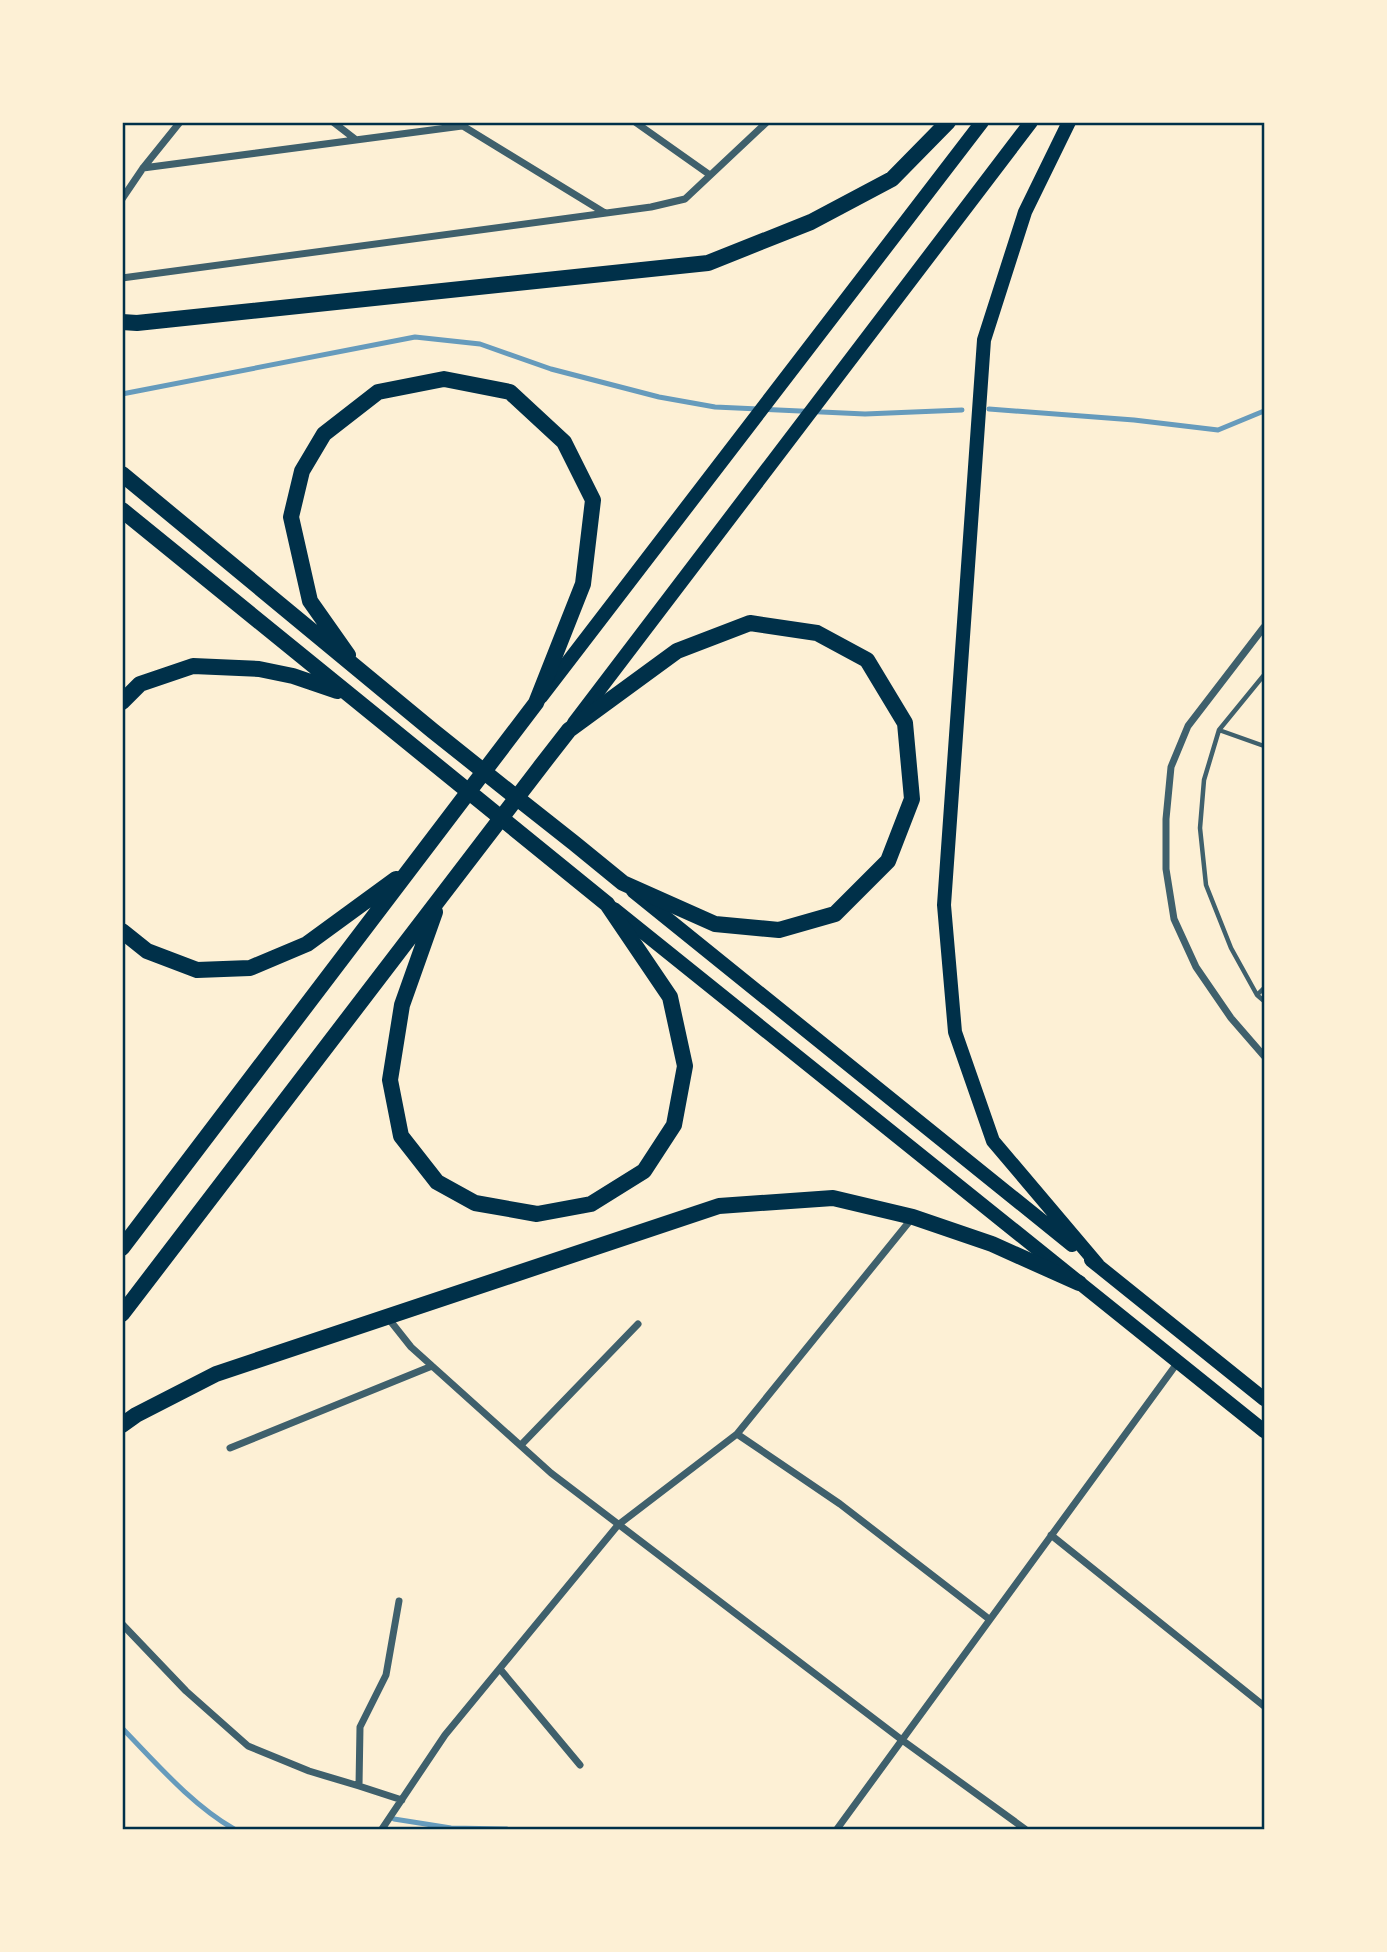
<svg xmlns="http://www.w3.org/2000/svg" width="1387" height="1952" viewBox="0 0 1387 1952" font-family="Montserrat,sans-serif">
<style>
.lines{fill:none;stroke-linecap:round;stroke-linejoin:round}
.stream{stroke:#669bbc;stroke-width:5}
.service{stroke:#3f606c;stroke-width:4.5}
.minor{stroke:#3f606c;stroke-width:7}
.primary{stroke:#003049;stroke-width:14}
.trunk{stroke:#003049;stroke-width:16}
.neatline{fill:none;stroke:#003049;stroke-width:2.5}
</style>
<rect width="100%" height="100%" fill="#fdf0d5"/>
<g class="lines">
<!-- stream -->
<path class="stream" d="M 122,394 L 415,337 L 480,344 L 551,369 L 659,397 L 715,407 L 865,414 L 962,410
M 989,409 L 1134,420 L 1218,430 L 1264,411
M 122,1728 C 157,1764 191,1804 234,1829
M 394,1819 L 451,1828 L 507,1829"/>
<!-- service -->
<path class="service" d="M 1264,675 L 1219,730 L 1204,780 L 1200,828 L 1206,885 L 1231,948 L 1257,995 L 1264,1001
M 1219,730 L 1264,746
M 1257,995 L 1264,988"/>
<!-- minor -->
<path class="minor" d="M 333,122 L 355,139
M 635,122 L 710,175
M 458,123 L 605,213
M 143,168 L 462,126
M 122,199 L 143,168 L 180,122
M 122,278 L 651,207 L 685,199 L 767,122
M 1264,627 L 1188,726 L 1171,767 L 1166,819 L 1166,869 L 1174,919 L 1196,967 L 1231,1018 L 1264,1056
M 388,1318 L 411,1347 L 551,1473 L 902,1740 L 1025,1829
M 737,1434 L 840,1504 L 989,1619
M 521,1445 L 638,1324
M 230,1448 L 432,1366
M 1051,1535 L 1264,1706
M 399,1601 L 386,1675 L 360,1727 L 359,1786 L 402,1800
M 122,1624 L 186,1691 L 248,1746 L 309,1771 L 359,1786
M 500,1669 L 580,1765
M 382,1829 L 445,1735 L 618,1525 L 737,1434 L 913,1217
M 837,1829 L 1178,1362"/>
<!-- primary -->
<path class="primary" d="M 1069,122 L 1025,212 L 984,340 L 944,905 L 955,1032 L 993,1141 L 1098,1265
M 541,697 L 982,122
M 574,723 L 1031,122
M 633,891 L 1072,1245
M 614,909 L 1264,1431
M 1091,1260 L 1264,1399"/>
<!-- trunk -->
<path class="trunk" d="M 122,322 L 137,323 L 708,263 L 811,222 L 892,179 L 948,122
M 122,474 L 433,731 L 517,798 L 574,843 L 623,883 L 715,924 L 779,930 L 835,914 L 888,861 L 912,799 L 905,723 L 867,660 L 817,633 L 750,623 L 677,651 L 569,730 L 541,766 L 440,898 L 122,1314
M 122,510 L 607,904 L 670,997 L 685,1066 L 674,1125 L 644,1171 L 591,1204 L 537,1214 L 475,1203 L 437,1182 L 401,1136 L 390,1080 L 402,1005 L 435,912
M 122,702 L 140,684 L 193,666 L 259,669 L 293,676 L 337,691
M 122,931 L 147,951 L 197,970 L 250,968 L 307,944 L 396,879
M 122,1248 L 536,703 L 583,584 L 593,500 L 564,442 L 510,392 L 444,379 L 378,392 L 324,434 L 302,471 L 291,517 L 310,601 L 348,655
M 122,1425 L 136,1415 L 216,1374 L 719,1206 L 833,1198 L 913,1217 L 992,1244 L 1079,1283"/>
</g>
<!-- border -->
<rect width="1387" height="1952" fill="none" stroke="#fdf0d5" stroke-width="248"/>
<rect x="124" y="124" width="1139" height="1704" class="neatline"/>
</svg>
